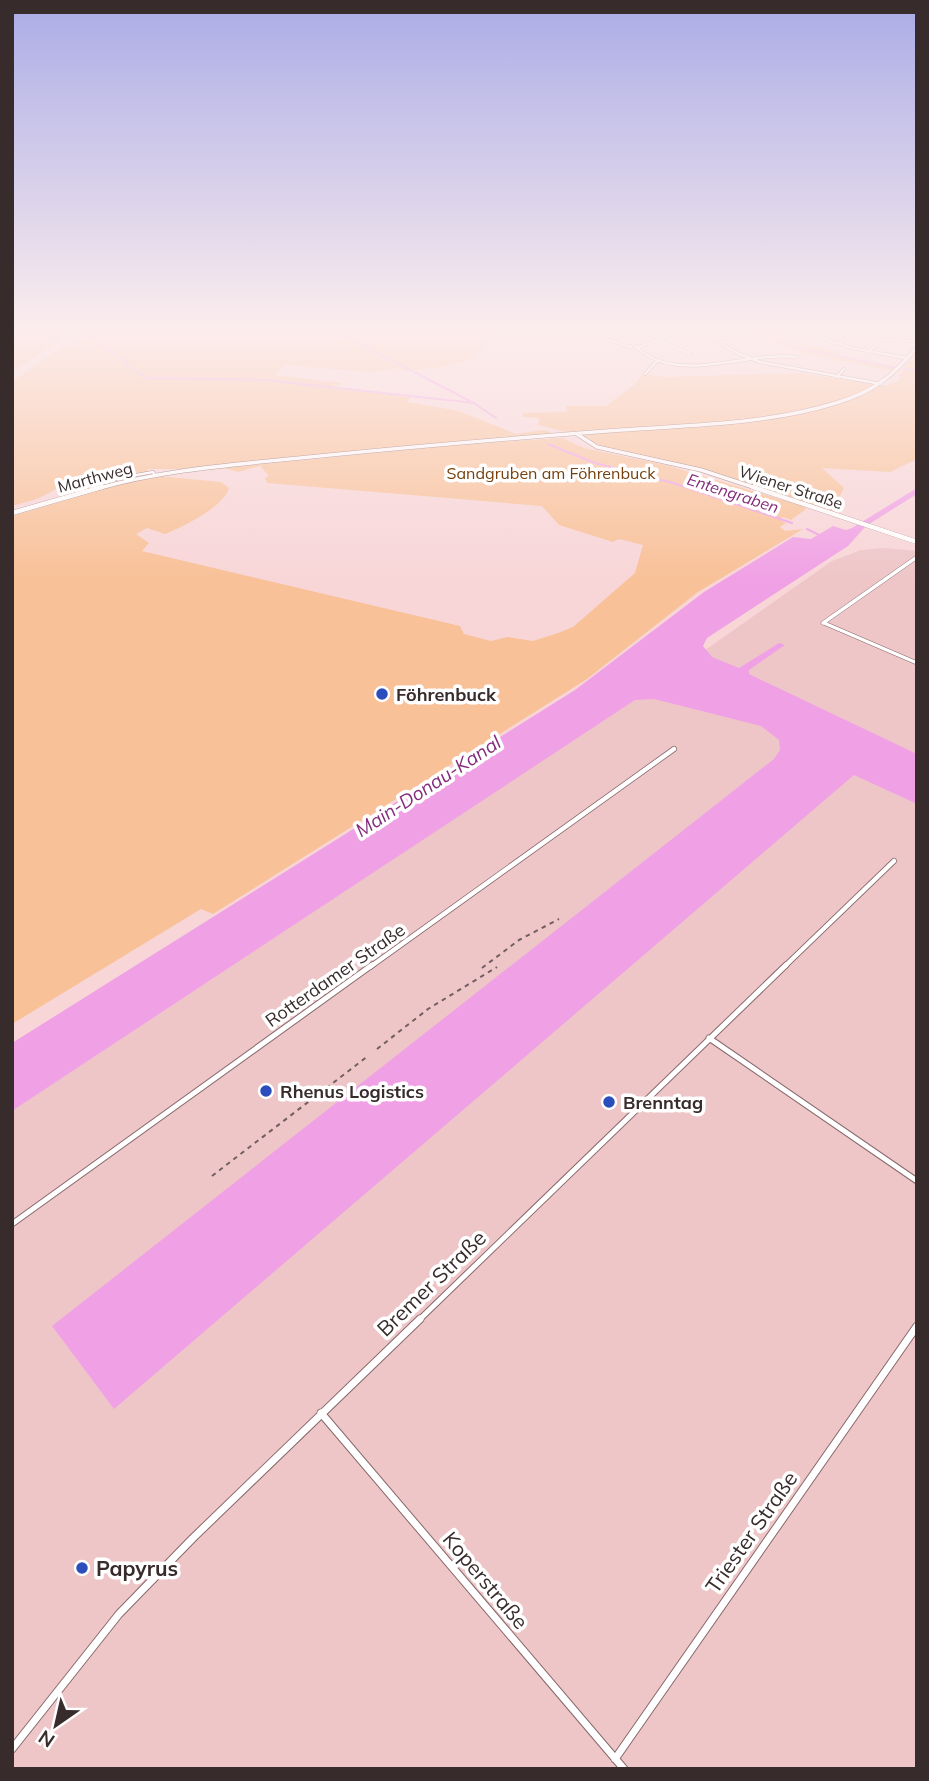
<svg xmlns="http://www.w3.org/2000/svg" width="929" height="1781" viewBox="0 0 929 1781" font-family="Mulish,sans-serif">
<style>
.built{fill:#eec6c8}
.green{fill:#f8c198}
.water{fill:#f0a1e5}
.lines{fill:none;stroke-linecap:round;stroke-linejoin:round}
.stream{stroke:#f0a1e5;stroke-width:2}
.minor-far4-casing{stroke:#87696b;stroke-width:3.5}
.minor-far3-casing{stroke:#87696b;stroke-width:4.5}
.minor-far2-casing{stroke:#87696b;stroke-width:6}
.minor-far1-casing{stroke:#87696b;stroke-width:7}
.minor-casing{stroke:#87696b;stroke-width:9}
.secondary-far1-casing{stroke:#87696b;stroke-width:4.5}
.secondary-casing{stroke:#87696b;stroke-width:5}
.minor-far4{stroke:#fff;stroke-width:2.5}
.minor-far3{stroke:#fff;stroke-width:3.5}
.minor-far2{stroke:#fff;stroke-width:4.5}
.minor-far1{stroke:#fff;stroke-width:5}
.minor{stroke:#fff;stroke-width:7}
.secondary-far1{stroke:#fff;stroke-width:3.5}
.secondary{stroke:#fff;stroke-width:4.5}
.rail{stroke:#725e60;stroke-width:2;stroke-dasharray:4.5 4.5;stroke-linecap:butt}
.poi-dot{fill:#2c4ebd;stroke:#fff;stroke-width:2.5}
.labels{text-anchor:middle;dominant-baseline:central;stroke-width:7;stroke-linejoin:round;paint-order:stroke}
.far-park-label{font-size:16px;fill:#76410f;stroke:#fff}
.far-street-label{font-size:16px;fill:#382b2c;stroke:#fff}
.far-water-label{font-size:16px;font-style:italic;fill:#842a7c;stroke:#fff}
.poi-label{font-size:18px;font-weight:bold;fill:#382b2c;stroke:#fff;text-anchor:start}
.street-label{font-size:18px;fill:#382b2c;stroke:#fff}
.water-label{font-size:19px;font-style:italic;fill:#842a7c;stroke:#fff}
.near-street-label{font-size:21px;fill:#382b2c;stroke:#fff}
.near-poi-label{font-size:21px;font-weight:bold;fill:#382b2c;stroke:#fff;text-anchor:start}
</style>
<rect width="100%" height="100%" fill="#f8d6d8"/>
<!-- built -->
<path class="built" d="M 884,548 L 917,551 L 917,1769 L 12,1769 L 12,1111 L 628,704 L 832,561 L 861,550 Z"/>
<!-- green -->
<path class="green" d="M 12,329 L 78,329 L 66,339 L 64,339 L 70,333 L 63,332 L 54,338 L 61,340 L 12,372 Z
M 87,329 L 498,329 L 474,359 L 438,368 L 405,371 L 397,368 L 370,372 L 285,365 L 274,375 L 343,383 L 328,388 L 411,397 L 407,402 L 459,411 L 516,434 L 544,430 L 555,434 L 183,469 L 147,469 L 149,472 L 62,486 L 37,499 L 12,506 L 12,382 Z
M 734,329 L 775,329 L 786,340 L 841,352 L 837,355 L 895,368 L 894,371 L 808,355 Z
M 917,350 L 917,459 L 890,472 L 822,468 L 844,488 L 832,511 L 698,468 L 605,447 L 594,443 L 589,438 L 538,425 L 540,418 L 523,417 L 523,413 L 567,412 L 566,406 L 606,406 L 634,385 L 643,374 L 665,377 L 801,373 L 885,386 L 899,380 L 900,377 L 897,377 Z
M 562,438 L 584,448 L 666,465 L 803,506 L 806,509 L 791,520 L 783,517 L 778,519 L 786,523 L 780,527 L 785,531 L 803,529 L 698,592 L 587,679 L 213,914 L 201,909 L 12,1024 L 12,516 L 128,482 L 158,476 L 221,482 L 229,488 C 225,506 183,527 165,534 L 147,528 L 136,534 L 149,543 L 142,551 L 460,626 L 464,634 L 491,641 L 508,637 L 533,641 L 558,633 L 573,627 L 635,573 L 643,545 L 619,539 L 613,542 L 559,525 L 542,506 L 267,483 L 265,478 L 269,476 L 260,466 L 238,472 L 224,468 L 455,445 Z"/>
<!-- water -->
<path class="water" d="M 917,488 L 917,494 L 866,526 L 848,546 L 707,638 L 703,646 L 712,657 L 739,668 L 779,643 L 785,645 L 749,670 L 749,674 L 917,754 L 917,804 L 854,775 L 114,1409 L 52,1326 L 774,759 L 780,750 L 779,740 L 761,726 L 654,699 L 635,700 L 12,1111 L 12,1043 L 575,690 L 704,592 L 793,537 L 811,539 L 833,526 L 846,530 L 852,528 Z"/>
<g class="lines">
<!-- stream -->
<path class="stream" d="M 88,329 L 91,333 L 89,335
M 331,329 L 470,401
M 752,329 L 791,346 L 896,368
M 58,331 L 71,332
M 81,333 C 99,338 109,355 127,361 L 126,366
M 60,340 L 52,339 L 65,329
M 129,367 L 147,378 L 265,380 L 474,403 L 496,418
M 903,369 L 917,370
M 548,444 L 595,463 L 673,483 L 792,523
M 807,529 L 819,535"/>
<!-- minor-far4 casing -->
<g class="minor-far4-casing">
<path id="minor-far4" d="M 570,329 L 631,347
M 622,329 C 660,395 740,350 797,357
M 666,329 L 677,334
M 697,329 L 737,353 L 760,362 L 881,384
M 795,329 L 793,330 L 852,348 L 906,358
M 843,329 L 883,340 L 917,341
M 711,337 L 741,339
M 823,340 L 838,329
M 661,341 L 690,354
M 838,344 L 854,333
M 636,348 L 691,329
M 868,352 L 883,340
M 645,374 L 658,360
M 837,377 L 844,369
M 80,489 L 76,486 L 153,472 L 155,475"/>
</g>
<!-- minor-far3 casing -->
<g class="minor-far3-casing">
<path id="minor-far3" d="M 78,487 L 84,492
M 823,623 L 917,557
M 824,623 L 917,663"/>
</g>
<!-- minor-far2 casing -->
<g class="minor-far2-casing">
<path id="minor-far2" d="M 370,967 L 674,749
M 784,967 L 894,861"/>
</g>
<!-- minor-far1 casing -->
<g class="minor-far1-casing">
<path id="minor-far1" d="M 709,1038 L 917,1181
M 12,1224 L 372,965
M 418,1321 L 786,965"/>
</g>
<!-- minor casing -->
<g class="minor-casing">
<path id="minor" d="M 321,1413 L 624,1769
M 12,1749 L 119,1614 L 193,1538 L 420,1319
M 615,1759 L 917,1326"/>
</g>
<!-- secondary-far1 casing -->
<g class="secondary-far1-casing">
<path id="secondary-far1" d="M 577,434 L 597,447 L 701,470 L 759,489
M 96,489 C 162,470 231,465 300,458 C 407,447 514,438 621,430 C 692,425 768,424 836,403 C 873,392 893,376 917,347"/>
</g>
<!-- secondary casing -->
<g class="secondary-casing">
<path id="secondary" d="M 753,487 L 917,542
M 12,513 L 102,487"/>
</g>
<!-- minor-far4 -->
<use href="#minor-far4" class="minor-far4"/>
<!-- minor-far3 -->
<use href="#minor-far3" class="minor-far3"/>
<!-- minor-far2 -->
<use href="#minor-far2" class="minor-far2"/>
<!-- minor-far1 -->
<use href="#minor-far1" class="minor-far1"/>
<!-- minor -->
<use href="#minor" class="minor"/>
<!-- secondary-far1 -->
<use href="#secondary-far1" class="secondary-far1"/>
<!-- secondary -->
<use href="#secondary" class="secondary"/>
<!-- rail -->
<path class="rail" d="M 482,968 L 519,940 L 559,919
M 377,1049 L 428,1009 L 497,967
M 212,1176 L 368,1056"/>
</g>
<!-- sky -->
<linearGradient id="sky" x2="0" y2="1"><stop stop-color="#abace7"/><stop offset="0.57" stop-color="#fceded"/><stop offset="1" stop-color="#fceded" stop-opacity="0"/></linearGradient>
<rect width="929" height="579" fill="url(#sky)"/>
<!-- markers -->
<g class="poi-dot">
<circle cx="382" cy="694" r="7"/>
<circle cx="266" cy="1091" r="7"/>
<circle cx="609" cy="1102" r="7"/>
<circle cx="82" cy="1568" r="7"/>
</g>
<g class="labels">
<!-- far-park labels -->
<g class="far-park-label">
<text x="551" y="473">Sandgruben am Föhrenbuck</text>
</g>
<!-- far-street labels -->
<g class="far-street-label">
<text transform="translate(95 477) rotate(-15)">Marthweg</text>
<text transform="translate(791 487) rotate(18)">Wiener Straße</text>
</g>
<!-- far-water labels -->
<g class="far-water-label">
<text transform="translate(733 493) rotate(18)">Entengraben</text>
</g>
<!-- poi labels -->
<g class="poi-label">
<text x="396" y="694">Föhrenbuck</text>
<text x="280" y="1091">Rhenus Logistics</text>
<text x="623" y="1102">Brenntag</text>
</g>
<!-- street labels -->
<g class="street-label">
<text transform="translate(335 975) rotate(-35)">Rotterdamer Straße</text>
</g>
<!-- water labels -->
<g class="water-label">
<text transform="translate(428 786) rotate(-33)">Main-Donau-Kanal</text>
</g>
<!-- near-street labels -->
<g class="near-street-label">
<text transform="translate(431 1283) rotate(-44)">Bremer Straße</text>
<text transform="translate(751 1532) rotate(-55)">Triester Straße</text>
<text transform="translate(486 1580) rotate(50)">Koperstraße</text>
</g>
<!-- near-poi labels -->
<g class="near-poi-label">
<text x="96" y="1568">Papyrus</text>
</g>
</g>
<!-- border -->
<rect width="929" height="1781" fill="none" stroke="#382b2c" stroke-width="28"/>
<!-- north arrow -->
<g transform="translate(56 1725) rotate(214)" stroke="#ffffff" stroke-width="5" paint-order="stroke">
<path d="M0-5L12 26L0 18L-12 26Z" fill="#382b2c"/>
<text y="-10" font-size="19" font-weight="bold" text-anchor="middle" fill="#382b2c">N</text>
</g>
</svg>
